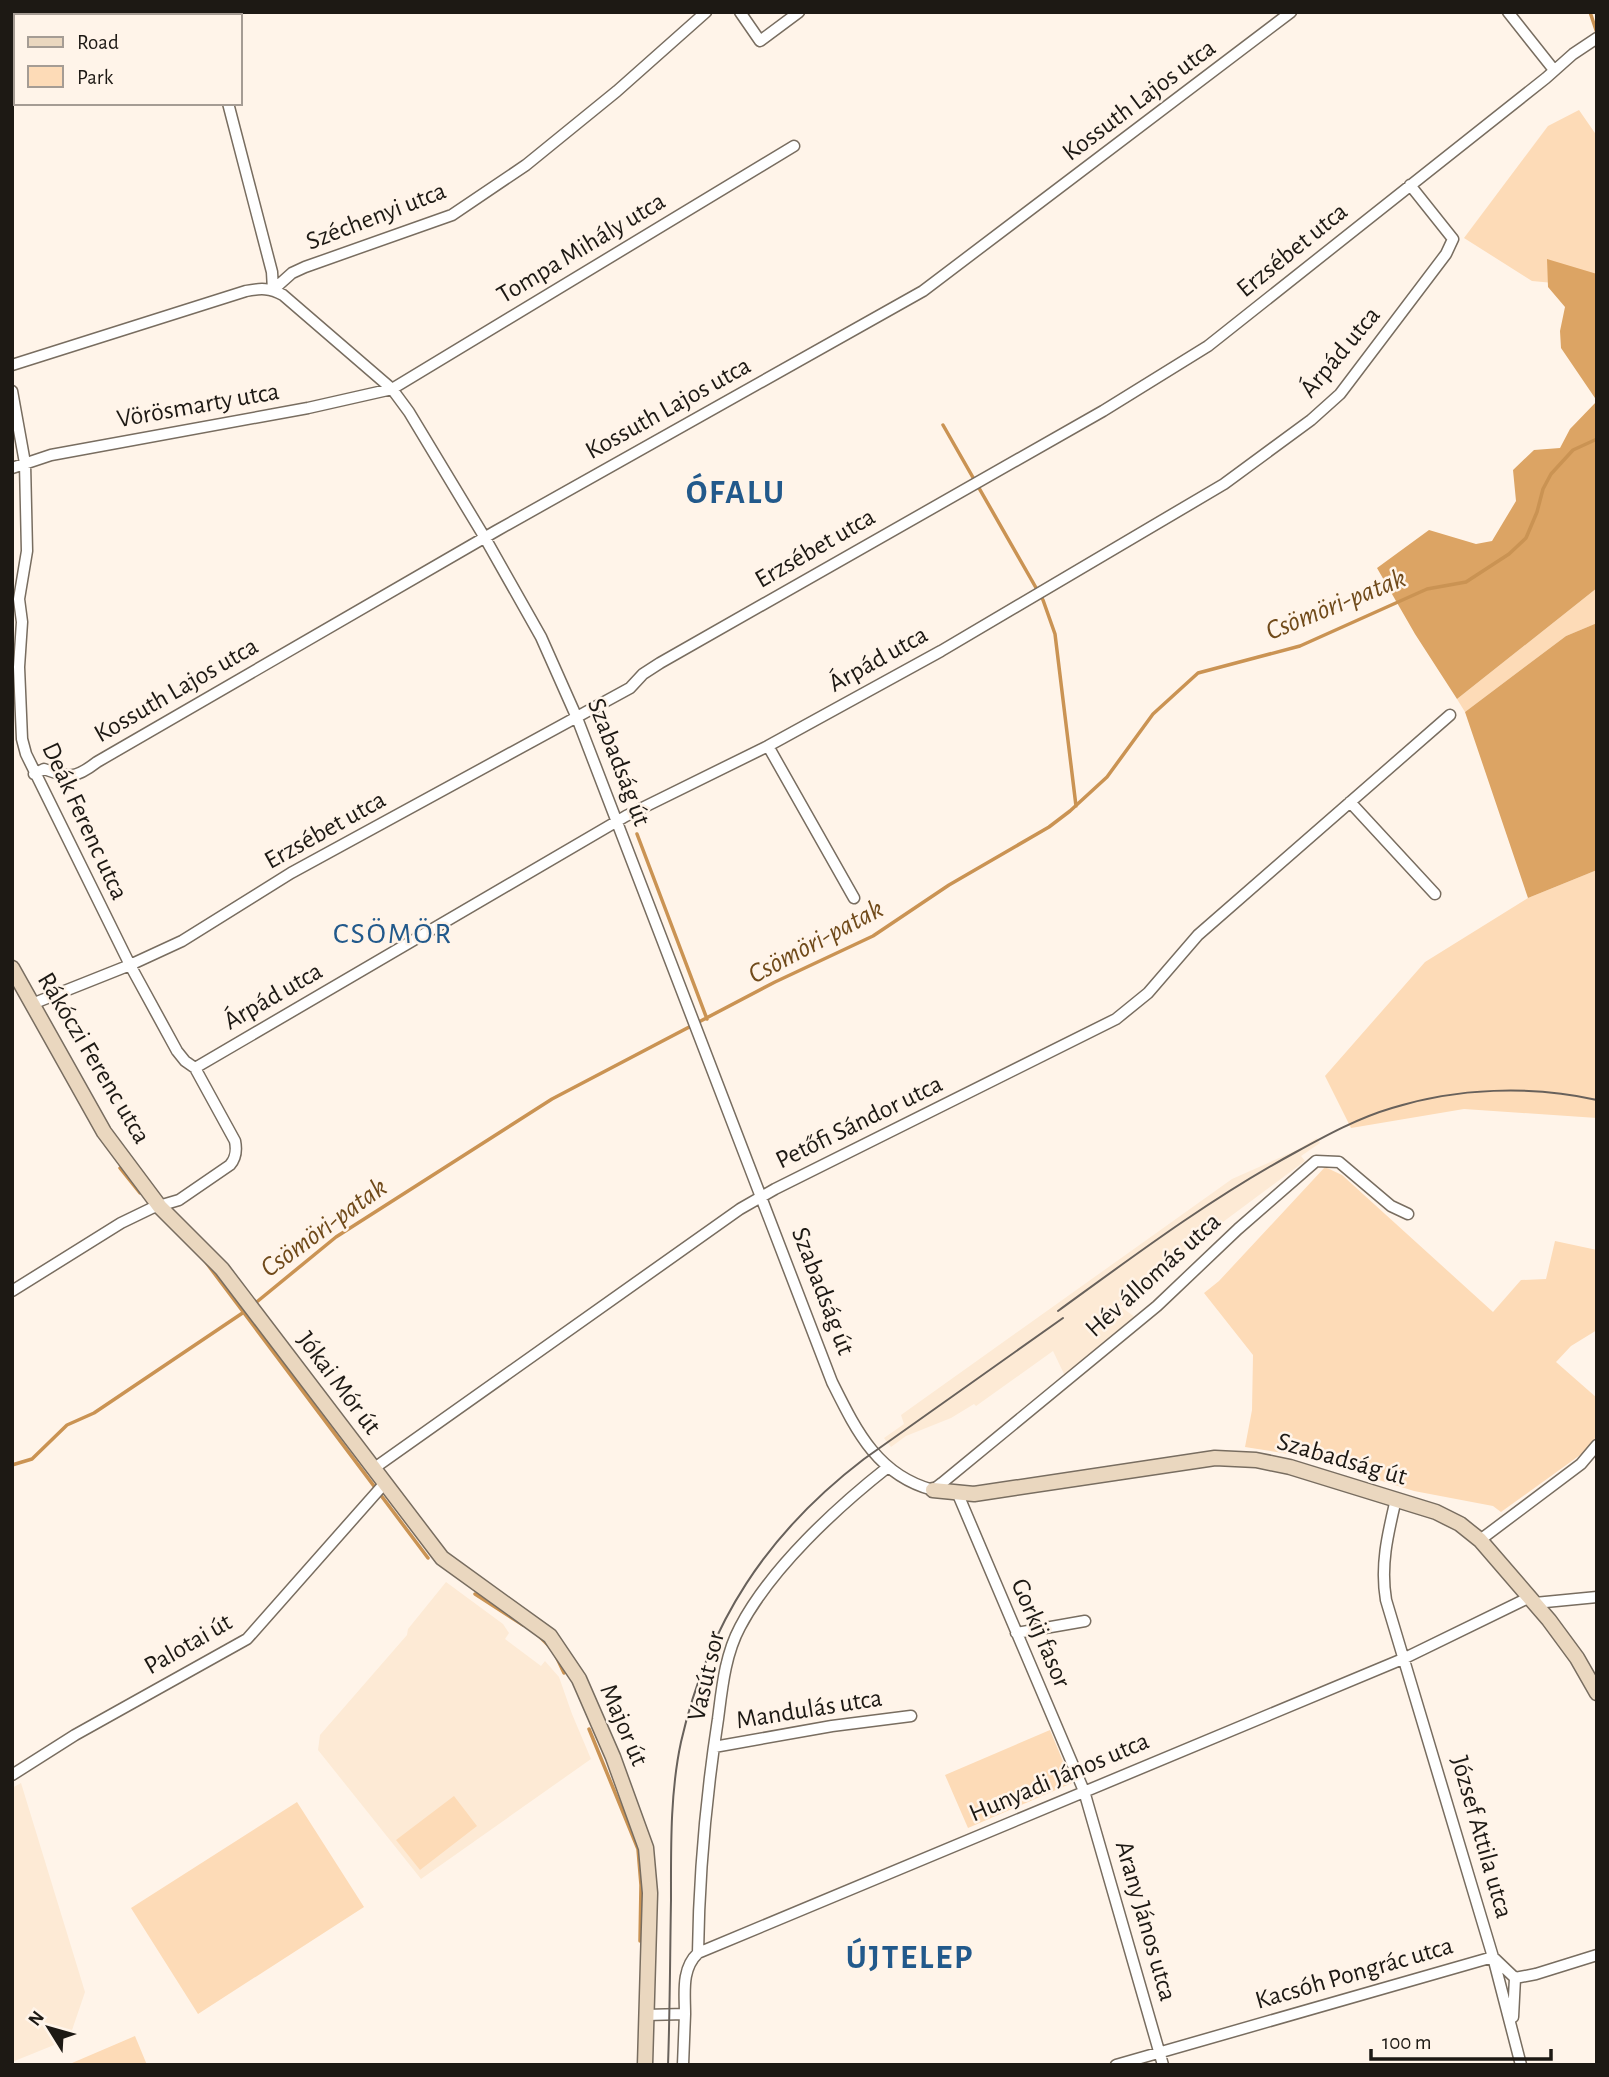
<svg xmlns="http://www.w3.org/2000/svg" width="1609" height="2077" viewBox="0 0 1609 2077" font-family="'Alegreya Sans',sans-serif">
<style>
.built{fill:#fdead5}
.green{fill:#fddbb7}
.forest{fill:#dca464}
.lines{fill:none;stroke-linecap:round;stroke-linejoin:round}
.stream{stroke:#ca9353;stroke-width:3.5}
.street-casing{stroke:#786d60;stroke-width:13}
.secondary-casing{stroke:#786d60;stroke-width:17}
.street{stroke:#fff;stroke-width:10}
.secondary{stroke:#ead7bf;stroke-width:14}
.tram{stroke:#68615b;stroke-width:2}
.labels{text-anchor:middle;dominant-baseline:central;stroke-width:5;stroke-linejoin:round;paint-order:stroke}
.street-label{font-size:26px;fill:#1d1914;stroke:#fff4e9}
.water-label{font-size:28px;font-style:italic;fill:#704a1a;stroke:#fff4e9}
.quarter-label{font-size:30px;letter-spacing:2px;fill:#22598b;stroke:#fff4e9}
.district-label{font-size:33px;font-weight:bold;letter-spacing:2px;fill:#22598b;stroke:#fff4e9}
</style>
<rect width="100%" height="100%" fill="#fff4e9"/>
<!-- built -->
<path class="built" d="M 1317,1138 L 1320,1143 L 1301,1156 L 1305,1161 L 1157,1271 L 1161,1278 L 1120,1306 L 1136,1318 L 1065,1376 L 1053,1351 L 976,1406 L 974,1404 L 951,1418 L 906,1436 L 891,1447 L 884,1438 L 904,1424 L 901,1415 L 1232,1179 L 1297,1150 Z
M 446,1582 L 503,1624 L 509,1633 L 505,1639 L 541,1666 L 545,1661 L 559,1677 L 572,1714 L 591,1759 L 421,1879 L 318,1750 L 320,1735 L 407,1635 L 408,1629 Z
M 21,1783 L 85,1992 L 69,2039 L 12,2062 L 12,1788 Z"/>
<!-- green -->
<path class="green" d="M 1579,110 L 1597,136 L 1597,287 L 1532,281 L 1464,238 L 1548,126 Z
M 1597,588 L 1597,623 L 1566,636 L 1465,712 L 1457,699 Z
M 1597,870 L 1597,1118 L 1464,1109 L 1351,1128 L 1325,1076 L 1425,962 L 1528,898 Z
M 1325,1167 L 1342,1175 L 1493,1312 L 1521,1280 L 1546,1279 L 1555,1241 L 1597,1250 L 1597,1330 L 1571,1346 L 1556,1362 L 1597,1398 L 1597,1437 L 1587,1450 L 1501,1512 L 1493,1506 L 1414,1491 L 1302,1456 L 1245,1447 L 1252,1410 L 1253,1355 L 1204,1293 L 1219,1281 Z
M 1050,1730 L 1072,1783 L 968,1828 L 945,1775 Z
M 454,1796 L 477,1826 L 420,1870 L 396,1840 Z
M 297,1802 L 364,1907 L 198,2014 L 131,1908 Z
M 135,2036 L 147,2065 L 73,2065 L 72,2063 Z"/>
<!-- forest -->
<path class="forest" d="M 1547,259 L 1597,274 L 1597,588 L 1457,699 L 1415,634 L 1377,568 L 1429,530 L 1476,544 L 1492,541 L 1516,501 L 1513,470 L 1534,450 L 1560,448 L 1570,429 L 1597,401 L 1561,348 L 1560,331 L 1565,307 L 1548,287 Z
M 1597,623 L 1597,870 L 1528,898 L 1465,712 L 1566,636 Z"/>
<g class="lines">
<!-- stream -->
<path class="stream" d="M 1590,12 L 1597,33
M 943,425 L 1043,600 L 1055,634 L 1076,806
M 637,834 L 707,1019
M 120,1168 L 140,1193
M 205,1261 L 428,1558
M 253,1305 L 336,1237 L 552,1099 L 775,982 L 873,936 L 949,885 L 1049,827 L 1070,811 L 1107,777 L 1153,714 L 1198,673 L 1300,646 L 1427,589 L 1466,582 L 1509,554 L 1526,538 L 1537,512 L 1543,489 L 1551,474 L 1573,450 L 1597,439
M 12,1465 L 32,1459 L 67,1425 L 94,1413 L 247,1310
M 475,1594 L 523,1625
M 538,1635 L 550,1647
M 556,1656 L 564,1673
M 589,1729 L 638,1849 L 641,1885 L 640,1941"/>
<!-- street casing -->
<g class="street-casing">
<path id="street" d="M 204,12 L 205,16
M 740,12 L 760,41 L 799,12
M 1508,12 L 1554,70
M 228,103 L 272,272 L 273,290
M 273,290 L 292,273 L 305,267 L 452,215 L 526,165 L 617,91 L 706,12
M 12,365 L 246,291 C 261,288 270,288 283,295 L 392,389 L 409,412 L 485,538 L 541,637 L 577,718 L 832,1382 C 856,1430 877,1475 933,1490 L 942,1483 L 1157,1306 L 1238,1229 L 1316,1161 L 1339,1162 L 1391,1206 L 1408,1214
M 12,391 L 25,463 L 27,551 L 19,599 L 22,622 L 19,667 L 22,739 L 26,754 L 130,965 L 177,1051 L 185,1061 L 195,1068 L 235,1141 C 237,1151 236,1158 230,1165 L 179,1200 L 152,1208 L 121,1223 L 12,1291
M 12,468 L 51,455 L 308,408 L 392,389 L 794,146
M 768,746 L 854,898
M 34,774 L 44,769 C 69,778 75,779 97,762 L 496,531 L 923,291 L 1291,12
M 1350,802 L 1435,894
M 32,1004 L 130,965 L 182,941 L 291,873 L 630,688 L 643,674 L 660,663 L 1103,411 L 1208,346 L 1546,78 L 1573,54 L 1597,38
M 195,1068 L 626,816 L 768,746 L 941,651 L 1224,484 L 1311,420 L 1340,394 L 1446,254 L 1453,239 L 1410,185
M 373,1469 L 740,1209 L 775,1189 L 1116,1019 L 1148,993 L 1198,935 L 1450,715
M 957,1492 L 1084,1791 L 1163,2065
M 1396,1499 C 1388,1533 1380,1565 1386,1600 L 1493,1957 L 1521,2065
M 1480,1540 L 1581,1464 L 1597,1445
M 1535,1603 L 1597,1597
M 1016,1633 L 1085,1621
M 714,1747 L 832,1726 L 911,1716
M 12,1775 L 75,1735 L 247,1639 L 384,1484
M 698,1953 C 699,1875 706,1797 718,1719 C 722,1688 725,1655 740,1627 C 771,1568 836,1508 888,1467
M 1515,1978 L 1536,1974 L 1597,1955
M 646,2015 L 685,2014 C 685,1993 681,1969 698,1953 L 1405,1658 L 1530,1597
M 1513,2017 L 1515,1978
M 683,2065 L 685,2014
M 1116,2065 L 1493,1957 L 1515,1978"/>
</g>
<!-- secondary casing -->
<g class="secondary-casing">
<path id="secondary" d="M 12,968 L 104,1132 L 160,1207 L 222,1269 L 442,1558 L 550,1636 L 579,1679 L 613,1757 L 646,1848 L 650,1893 L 645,2065
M 933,1490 L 974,1494 L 1215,1458 L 1256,1460 L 1290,1467 L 1436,1512 L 1460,1524 L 1480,1540 L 1549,1620 L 1577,1658 L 1597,1693"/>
</g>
<!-- street -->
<use href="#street" class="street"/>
<!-- secondary -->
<use href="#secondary" class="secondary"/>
<!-- tram -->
<path class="tram" d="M 1058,1311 C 1135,1255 1211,1198 1296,1152 C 1327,1135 1358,1118 1392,1108 C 1456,1088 1531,1085 1597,1100
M 668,2065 C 670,2010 670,1955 671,1900 C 671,1848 670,1793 681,1742 C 708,1623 767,1533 864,1459 L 1063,1318"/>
</g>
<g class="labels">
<!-- street labels -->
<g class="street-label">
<text transform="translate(1139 100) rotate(-37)">Kossuth Lajos utca</text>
<text transform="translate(376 216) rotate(-21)">Széchenyi utca</text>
<text transform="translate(581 248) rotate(-31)">Tompa Mihály utca</text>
<text transform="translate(1292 250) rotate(-39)">Erzsébet utca</text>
<text transform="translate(1340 352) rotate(-50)">Árpád utca</text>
<text transform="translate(198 405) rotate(-10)">Vörösmarty utca</text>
<text transform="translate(668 408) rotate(-29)">Kossuth Lajos utca</text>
<text transform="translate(815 548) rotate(-30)">Erzsébet utca</text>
<text transform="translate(878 659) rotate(-29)">Árpád utca</text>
<text transform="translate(176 690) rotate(-30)">Kossuth Lajos utca</text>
<text transform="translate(619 762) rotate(69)">Szabadság út</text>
<text transform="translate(85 821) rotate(65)">Deák Ferenc utca</text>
<text transform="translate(325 830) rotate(-29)">Erzsébet utca</text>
<text transform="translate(273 996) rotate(-30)">Árpád utca</text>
<text transform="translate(94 1058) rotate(59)">Rákóczi Ferenc utca</text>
<text transform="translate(859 1122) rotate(-26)">Petőfi Sándor utca</text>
<text transform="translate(1153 1275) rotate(-42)">Hév állomás utca</text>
<text transform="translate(823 1291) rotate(69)">Szabadság út</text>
<text transform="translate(339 1383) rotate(53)">Jókai Mór út</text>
<text transform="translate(1342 1459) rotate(16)">Szabadság út</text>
<text transform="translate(1041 1633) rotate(67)">Gorkij fasor</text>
<text transform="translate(188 1644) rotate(-30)">Palotai út</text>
<text transform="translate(706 1676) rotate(-77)">Vasút sor</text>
<text transform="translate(809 1709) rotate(-9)">Mandulás utca</text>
<text transform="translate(624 1725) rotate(67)">Major út</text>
<text transform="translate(1059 1777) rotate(-23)">Hunyadi János utca</text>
<text transform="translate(1482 1837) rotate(74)">József Attila utca</text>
<text transform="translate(1146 1921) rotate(74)">Arany János utca</text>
<text transform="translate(1354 1973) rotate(-16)">Kacsóh Pongrác utca</text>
</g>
<!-- water labels -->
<g class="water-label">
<text transform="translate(1336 605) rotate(-22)">Csömöri-patak</text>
<text transform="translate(816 942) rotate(-28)">Csömöri-patak</text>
<text transform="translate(324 1228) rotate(-36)">Csömöri-patak</text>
</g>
<!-- quarter labels -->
<g class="quarter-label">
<text x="393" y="934">CSÖMÖR</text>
</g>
<!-- district labels -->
<g class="district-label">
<text x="736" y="493">ÓFALU</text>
<text x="910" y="1958">ÚJTELEP</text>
</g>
</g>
<!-- border -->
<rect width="1609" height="2077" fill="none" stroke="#1d1914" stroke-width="28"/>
<!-- legend -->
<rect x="14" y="14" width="228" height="91" fill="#fff4e9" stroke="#a59c94" stroke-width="2"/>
<rect x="28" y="37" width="35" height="10" fill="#ead7bf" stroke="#a59c94" stroke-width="2"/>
<text x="77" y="49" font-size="21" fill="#1d1914">Road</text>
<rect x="28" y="66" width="35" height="21" fill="#fddbb7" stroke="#a59c94" stroke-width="2"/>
<text x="77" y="84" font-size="21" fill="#1d1914">Park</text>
<!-- north arrow -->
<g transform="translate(49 2028) rotate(307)" stroke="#fff4e9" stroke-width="5" paint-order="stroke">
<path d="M0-5L12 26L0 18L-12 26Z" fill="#1d1914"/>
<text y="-10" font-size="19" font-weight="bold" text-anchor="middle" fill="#1d1914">N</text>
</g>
<!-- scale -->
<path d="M1371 2049v10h180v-10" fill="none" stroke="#1d1914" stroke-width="3.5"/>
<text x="1382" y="2049" font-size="21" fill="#1d1914" stroke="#fff4e9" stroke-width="5" paint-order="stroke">100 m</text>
</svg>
